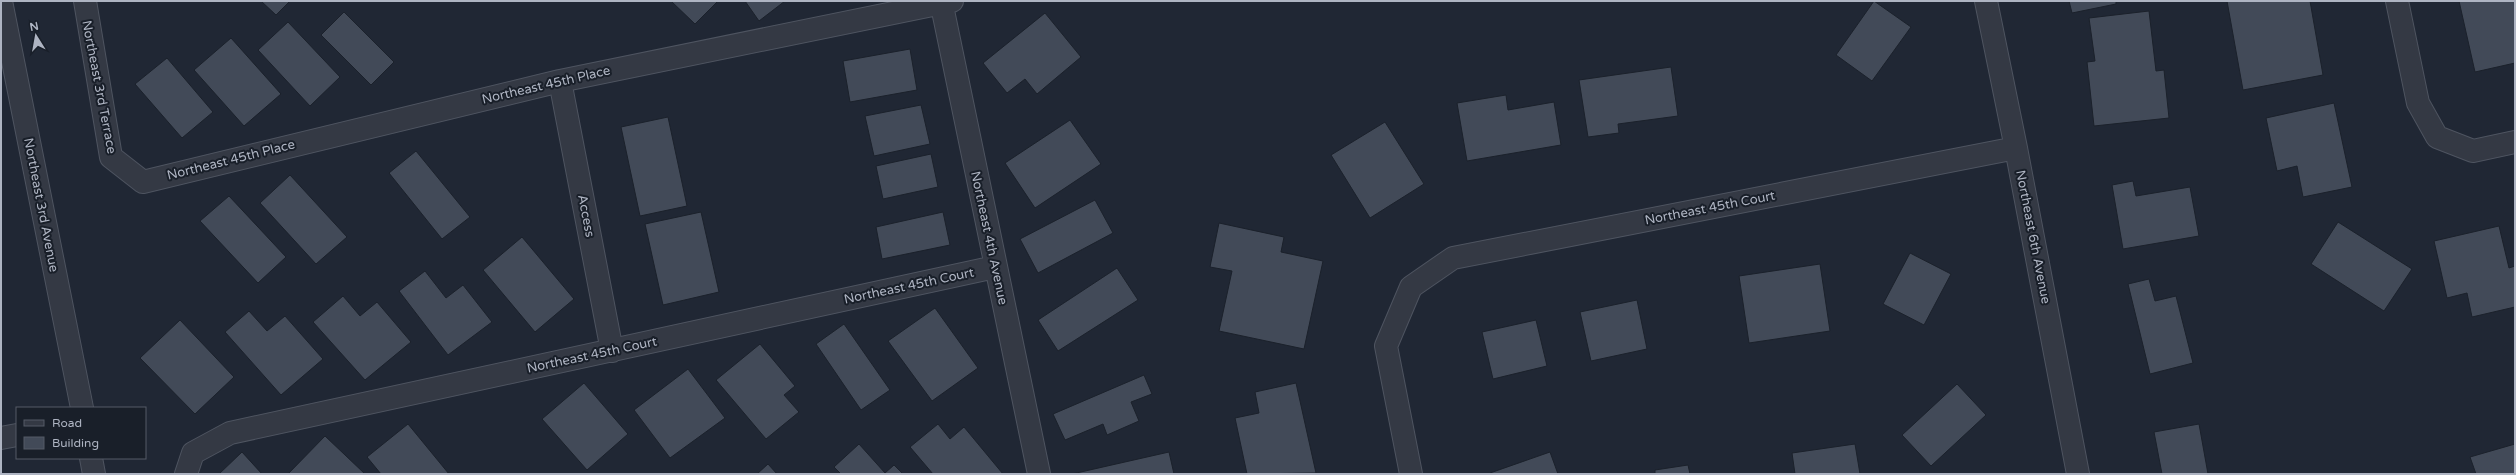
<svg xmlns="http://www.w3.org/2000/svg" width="2516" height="475" viewBox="0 0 2516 475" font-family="'Varela Round',sans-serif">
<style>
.building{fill:#424a58;stroke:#1b212b}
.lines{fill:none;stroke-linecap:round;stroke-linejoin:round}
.minor-casing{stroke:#4e5460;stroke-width:24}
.tertiary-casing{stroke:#4e5460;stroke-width:24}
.minor{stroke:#343944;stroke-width:22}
.tertiary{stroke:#343944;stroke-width:22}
.labels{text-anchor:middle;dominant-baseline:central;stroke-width:4;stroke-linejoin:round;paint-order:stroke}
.street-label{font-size:13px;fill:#aeb4c2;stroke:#191f29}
</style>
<rect width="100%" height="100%" fill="#202734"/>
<!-- building -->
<path class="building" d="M 261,1 L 290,1 L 276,15 Z
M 671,1 L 718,1 L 695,24 Z
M 745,1 L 785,1 L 759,21 Z
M 1874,1 L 1911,27 L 1872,81 L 1836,55 Z
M 2069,1 L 2116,1 L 2116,4 L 2072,13 Z
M 2227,1 L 2310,1 L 2323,75 L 2243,90 Z
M 2459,1 L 2515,1 L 2515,63 L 2475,72 Z
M 2149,11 L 2156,71 L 2164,70 L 2169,118 L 2094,126 L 2087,62 L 2095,61 L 2089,18 Z
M 344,12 L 394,62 L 371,85 L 321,35 Z
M 1045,13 L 1081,57 L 1037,94 L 1025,79 L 1007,93 L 983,63 Z
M 288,22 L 340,77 L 310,106 L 258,50 Z
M 231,38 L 281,94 L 244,126 L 194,70 Z
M 910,49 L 917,90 L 850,102 L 843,61 Z
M 167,58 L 213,112 L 182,138 L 135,84 Z
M 1671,67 L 1678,116 L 1618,124 L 1619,133 L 1588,137 L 1579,80 Z
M 1506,95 L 1508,110 L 1554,102 L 1561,145 L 1467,161 L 1457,103 Z
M 2334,103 L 2352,187 L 2303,197 L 2297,166 L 2277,171 L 2266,118 Z
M 921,105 L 930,144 L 874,156 L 865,116 Z
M 668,117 L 687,206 L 640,216 L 621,127 Z
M 1070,120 L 1101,164 L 1035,208 L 1005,163 Z
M 1385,122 L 1424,184 L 1370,218 L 1331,155 Z
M 416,151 L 470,217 L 442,239 L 389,173 Z
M 931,154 L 938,187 L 883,199 L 876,166 Z
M 290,175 L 347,237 L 316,264 L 260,203 Z
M 2133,181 L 2136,196 L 2190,187 L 2199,236 L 2123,249 L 2112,185 Z
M 229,196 L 286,257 L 258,283 L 200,221 Z
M 1095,200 L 1113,233 L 1038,273 L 1020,239 Z
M 701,212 L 719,292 L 663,305 L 645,224 Z
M 943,212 L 950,245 L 882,259 L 876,227 Z
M 2338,222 L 2412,269 L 2384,311 L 2311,264 Z
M 1219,223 L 1284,237 L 1281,252 L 1323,261 L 1304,349 L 1219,331 L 1232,271 L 1210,267 Z
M 2499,226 L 2509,268 L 2515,266 L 2515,307 L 2472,317 L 2467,293 L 2447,298 L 2434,241 Z
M 522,237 L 574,299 L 535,332 L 483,270 Z
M 1910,253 L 1951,274 L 1924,325 L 1883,304 Z
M 1820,264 L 1830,331 L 1749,343 L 1739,276 Z
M 1117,268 L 1138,300 L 1058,351 L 1038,320 Z
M 425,271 L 446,298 L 463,285 L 492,322 L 448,355 L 399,291 Z
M 2149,279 L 2155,301 L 2176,296 L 2193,363 L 2150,374 L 2128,284 Z
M 343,296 L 360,316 L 377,302 L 411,342 L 365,380 L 313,322 Z
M 1637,300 L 1647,349 L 1591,361 L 1580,312 Z
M 935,308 L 978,368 L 932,401 L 888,341 Z
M 249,311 L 267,331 L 285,316 L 323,359 L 281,395 L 225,332 Z
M 180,320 L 234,377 L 195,414 L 140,358 Z
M 1536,320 L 1547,366 L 1493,379 L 1482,332 Z
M 844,324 L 890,390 L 861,410 L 816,344 Z
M 760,344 L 795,386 L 784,395 L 799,412 L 766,439 L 716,380 Z
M 688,369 L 725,418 L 670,458 L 634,410 Z
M 1144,375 L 1152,394 L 1131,402 L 1139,421 L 1107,435 L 1103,424 L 1065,440 L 1053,414 Z
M 584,383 L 628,434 L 587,470 L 542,419 Z
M 1296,383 L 1316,473 L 1247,474 L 1235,418 L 1259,413 L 1255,392 Z
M 1957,384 L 1986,415 L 1931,466 L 1902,435 Z
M 408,424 L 449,474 L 381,474 L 367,457 Z
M 938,424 L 950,439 L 964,427 L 1003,474 L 933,474 L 910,447 Z
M 2199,424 L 2208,474 L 2162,474 L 2154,432 Z
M 325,436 L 365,474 L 288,474 Z
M 859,444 L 885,473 L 894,465 L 903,474 L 841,474 L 834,467 Z
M 1855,444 L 1860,474 L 1795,474 L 1792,453 Z
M 2515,444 L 2515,474 L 2476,474 L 2470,457 Z
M 242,452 L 262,474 L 219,474 Z
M 1169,452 L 1174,474 L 1072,474 Z
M 1550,452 L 1558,474 L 1490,474 L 1490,473 Z
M 768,464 L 777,474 L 757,474 Z
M 1688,465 L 1690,474 L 1655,474 L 1655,470 Z"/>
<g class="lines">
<!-- minor casing -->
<g class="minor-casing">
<path id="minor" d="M 85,1 L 111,157 L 143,182 L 560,81 L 952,1
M 941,1 L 1039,474
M 1986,1 L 2016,148 L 2078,474
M 2397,1 L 2418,103 L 2437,137 L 2473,151 L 2515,142
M 560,81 L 612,351
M 1,438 L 17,435
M 186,474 L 193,453 L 230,433 L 995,267
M 1411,474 L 1386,346 L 1411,287 L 1453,258 L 2016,148"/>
</g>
<!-- tertiary casing -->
<g class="tertiary-casing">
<path id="tertiary" d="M 1,1 L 82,408
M 91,458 L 94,474"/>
</g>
<!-- minor -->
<use href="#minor" class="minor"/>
<!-- tertiary -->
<use href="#tertiary" class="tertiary"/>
</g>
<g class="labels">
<!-- street labels -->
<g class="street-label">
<text transform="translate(546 85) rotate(-13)">Northeast 45th Place</text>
<text transform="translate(99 87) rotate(79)">Northeast 3rd Terrace</text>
<text transform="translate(231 160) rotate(-14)">Northeast 45th Place</text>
<text transform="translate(41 205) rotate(79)">Northeast 3rd Avenue</text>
<text transform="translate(1710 208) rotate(-11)">Northeast 45th Court</text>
<text transform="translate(586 216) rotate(79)">Access</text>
<text transform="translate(2033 237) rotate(79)">Northeast 6th Avenue</text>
<text transform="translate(989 238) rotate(78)">Northeast 4th Avenue</text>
<text transform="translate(909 286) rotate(-12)">Northeast 45th Court</text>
<text transform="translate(592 355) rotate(-12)">Northeast 45th Court</text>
</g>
</g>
<!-- border -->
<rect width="2516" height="475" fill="none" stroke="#aeb4c2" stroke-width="4"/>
<!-- legend -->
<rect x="16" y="407" width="130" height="52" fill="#191f29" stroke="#555b66"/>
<rect x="24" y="420" width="20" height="6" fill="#343944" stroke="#555b66"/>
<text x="52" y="427" font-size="12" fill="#aeb4c2">Road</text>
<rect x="24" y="437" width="20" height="12" fill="#424a58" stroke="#555b66"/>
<text x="52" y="447" font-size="12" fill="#aeb4c2">Building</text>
<!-- north arrow -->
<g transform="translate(36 36) rotate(349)" stroke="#191f29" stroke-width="3" paint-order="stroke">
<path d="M0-3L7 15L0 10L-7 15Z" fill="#aeb4c2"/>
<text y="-6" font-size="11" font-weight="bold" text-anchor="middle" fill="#aeb4c2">N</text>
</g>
</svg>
